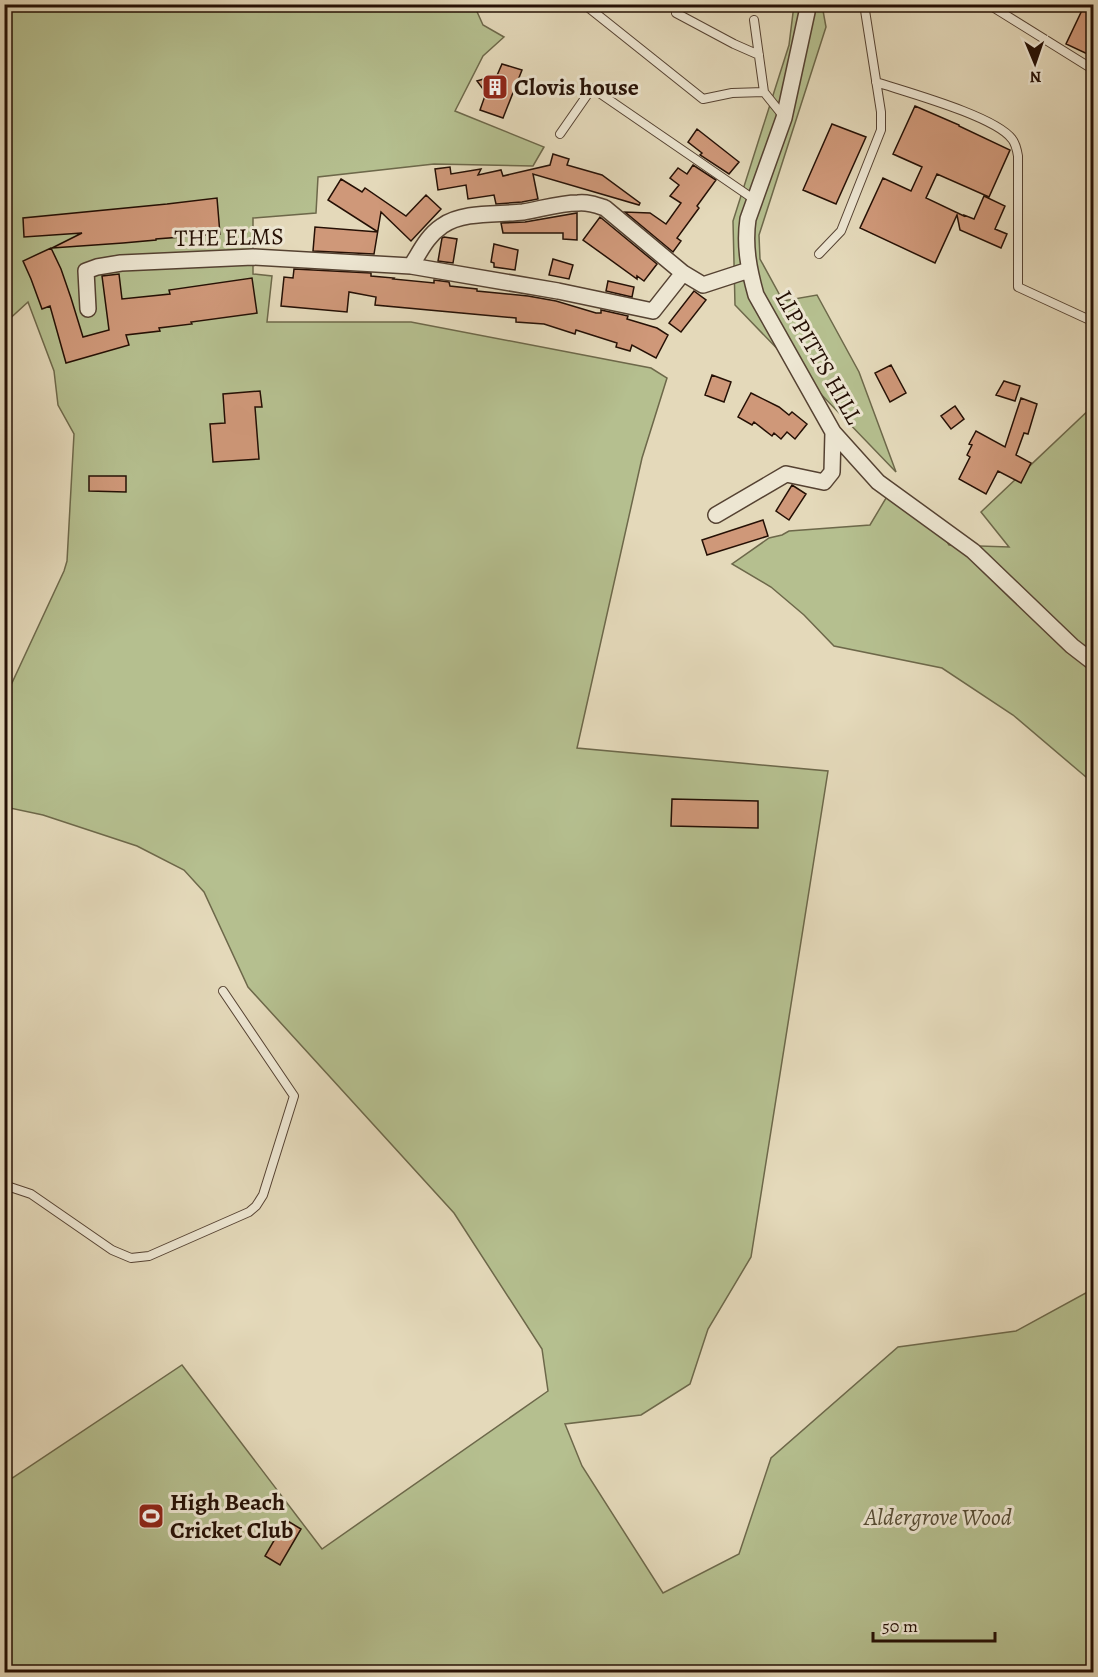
<svg xmlns="http://www.w3.org/2000/svg" width="1098" height="1677" viewBox="0 0 1098 1677" font-family="Alegreya,serif">
<style>
.green{fill:#b5bf8f;stroke:#6d684a;stroke-width:1.5}
.building{fill:#cf9879;stroke:#251005;stroke-width:1.5}
.lines{fill:none;stroke-linecap:round;stroke-linejoin:round}
.service-casing{stroke:#554232;stroke-width:10}
.minor-casing{stroke:#554232;stroke-width:18}
.service{stroke:#ede6d2;stroke-width:8}
.minor{stroke:#ede6d2;stroke-width:15}
.labels{text-anchor:middle;dominant-baseline:central;stroke-width:6;stroke-linejoin:round;paint-order:stroke}
.poi-label{font-size:24px;font-weight:bold;fill:#251005;stroke:#ede6d2;text-anchor:start}
.street-label{font-size:24px;fill:#251005;stroke:#ede6d2}
.park-label{font-size:24px;font-style:italic;fill:#574d35;stroke:#ede6d2}
</style>
<rect width="100%" height="100%" fill="#e4d9ba"/>
<filter id="stains"><feTurbulence type="fractalNoise" baseFrequency=".00333" numOctaves="4"/><feColorMatrix values="0 0 0 0 .2 0 0 0 0 .09 0 0 0 0 .02 0 0 0 .5 -.17"/></filter>
<radialGradient id="worn" r=".72"><stop offset=".6" stop-color="#630" stop-opacity="0"/><stop offset="1" stop-color="#630" stop-opacity=".3"/></radialGradient>
<!-- green -->
<path class="green" d="M 5,5 L 474,5 L 483,25 L 504,37 L 483,56 L 455,111 L 544,147 L 533,166 L 434,164 L 318,177 L 316,213 L 253,218 L 253,274 L 272,276 L 267,322 L 411,322 L 651,368 L 667,378 L 642,458 L 577,748 L 828,771 L 751,1257 L 708,1329 L 690,1384 L 641,1415 L 565,1424 L 582,1466 L 663,1593 L 739,1554 L 771,1458 L 898,1347 L 1016,1331 L 1093,1289 L 1093,1672 L 5,1672 L 5,1483 L 182,1365 L 322,1549 L 548,1391 L 542,1349 L 454,1213 L 248,987 L 204,892 L 184,870 L 137,846 L 43,815 L 5,807 L 5,698 L 64,571 L 67,561 L 74,434 L 58,405 L 54,371 L 28,302 L 5,323 Z
M 794,5 L 822,5 L 826,27 L 759,235 L 760,259 L 783,301 L 817,295 L 859,372 L 896,472 L 735,305 L 733,221 L 789,45 Z
M 1093,406 L 1093,783 L 1013,715 L 942,668 L 834,646 L 804,615 L 771,587 L 732,564 L 769,538 L 782,535 L 789,531 L 870,525 L 892,488 L 927,510 L 949,545 L 1009,547 L 981,512 Z"/>
<!-- building -->
<path class="building" d="M 1085,4 L 1094,4 L 1094,57 L 1066,44 Z
M 502,64 L 522,70 L 503,118 L 480,110 L 486,93 L 477,81 L 487,78 L 495,80 Z
M 915,106 L 959,125 L 959,126 L 1010,150 L 989,197 L 937,174 L 926,198 L 964,216 L 964,215 L 974,219 L 984,196 L 1005,206 L 995,229 L 1007,234 L 1001,248 L 960,230 L 957,215 L 935,263 L 860,228 L 883,178 L 911,191 L 922,167 L 893,154 Z
M 832,124 L 866,137 L 836,204 L 803,190 Z
M 697,129 L 739,162 L 729,174 L 700,155 L 702,153 L 688,142 Z
M 553,154 L 569,159 L 567,165 L 602,175 L 640,203 L 639,205 L 533,174 L 538,199 L 522,202 L 496,204 L 494,195 L 468,199 L 466,185 L 438,190 L 435,169 L 450,167 L 451,174 L 481,169 L 478,175 L 501,170 L 503,176 L 550,165 Z
M 693,165 L 716,180 L 697,206 L 699,208 L 677,238 L 681,241 L 673,252 L 625,212 L 650,213 L 666,224 L 681,203 L 670,196 L 679,185 L 670,178 L 678,168 L 687,174 Z
M 341,179 L 362,192 L 365,188 L 406,216 L 426,195 L 441,209 L 411,241 L 381,212 L 374,254 L 313,251 L 315,227 L 378,232 L 328,200 Z
M 217,198 L 220,234 L 156,239 L 156,240 L 123,243 L 52,248 L 82,233 L 24,237 L 23,218 L 167,204 Z
M 577,213 L 577,240 L 563,239 L 563,233 L 503,233 L 501,223 L 525,222 Z
M 600,217 L 657,264 L 644,281 L 637,276 L 637,279 L 583,240 Z
M 444,237 L 457,239 L 453,263 L 438,261 L 442,238 Z
M 494,244 L 518,250 L 515,270 L 494,267 L 494,263 L 491,262 Z
M 51,248 L 61,269 L 71,298 L 83,337 L 109,330 L 102,276 L 111,275 L 119,274 L 122,299 L 170,294 L 169,290 L 252,278 L 257,313 L 191,322 L 192,324 L 159,328 L 160,331 L 126,335 L 129,345 L 66,363 L 50,306 L 42,309 L 31,279 L 23,261 Z
M 553,259 L 573,265 L 569,279 L 549,275 Z
M 294,269 L 371,273 L 371,276 L 394,278 L 393,279 L 434,283 L 434,280 L 449,282 L 450,286 L 477,289 L 477,291 L 528,296 L 556,301 L 596,313 L 601,313 L 601,310 L 628,316 L 627,319 L 657,328 L 668,335 L 656,358 L 632,345 L 630,351 L 616,347 L 617,343 L 576,330 L 575,334 L 544,324 L 516,322 L 516,318 L 375,305 L 376,297 L 349,292 L 347,312 L 281,306 L 284,277 L 293,278 Z
M 608,281 L 634,287 L 632,297 L 606,291 Z
M 694,291 L 706,300 L 681,332 L 669,323 Z
M 891,365 L 906,393 L 890,402 L 875,373 Z
M 712,375 L 731,382 L 724,402 L 705,395 Z
M 1004,381 L 1020,386 L 1015,401 L 996,395 Z
M 260,391 L 262,407 L 255,407 L 259,459 L 213,462 L 210,424 L 225,423 L 223,394 Z
M 751,393 L 779,407 L 789,415 L 792,412 L 807,424 L 795,439 L 787,432 L 781,439 L 774,433 L 772,436 L 754,422 L 752,425 L 738,417 Z
M 1021,398 L 1037,404 L 1028,434 L 1024,433 L 1016,455 L 1031,463 L 1021,483 L 998,471 L 986,494 L 959,479 L 970,457 L 967,455 L 972,445 L 969,444 L 976,431 L 1005,447 Z
M 955,406 L 964,419 L 951,429 L 941,416 Z
M 89,476 L 126,476 L 126,492 L 89,491 Z
M 792,485 L 806,494 L 789,520 L 776,511 Z
M 763,520 L 768,536 L 707,555 L 702,540 Z
M 672,799 L 758,801 L 758,828 L 671,826 Z
M 286,1520 L 301,1529 L 280,1565 L 265,1556 Z"/>
<g class="lines">
<!-- service casing -->
<g class="service-casing">
<path id="service" d="M 584,4 L 703,99 L 732,93 L 764,92
M 988,4 L 1094,70
M 676,13 L 734,44 L 759,55
M 754,20 L 764,92 L 784,117
M 876,82 C 906,92 995,116 1012,139 C 1016,144 1017,150 1018,156 L 1018,287 L 1094,322
M 560,134 L 592,88 L 755,200
M 819,254 L 841,231 L 881,130 L 881,112 L 864,4
M 4,1185 L 31,1194 L 112,1250 L 131,1258 L 149,1256 L 249,1212 L 256,1206 L 263,1195 L 294,1096 L 223,991"/>
</g>
<!-- minor casing -->
<g class="minor-casing">
<path id="minor" d="M 807,4 L 807,12 L 784,118 L 748,219 C 744,246 749,270 756,295 L 833,432 L 878,482 L 973,551 L 1072,646 L 1094,663
M 411,266 C 420,252 427,236 442,226 C 463,211 498,215 523,212 C 541,209 560,203 578,203 C 588,202 596,205 605,208 L 683,273
M 88,309 L 86,271 L 97,267 L 121,263 L 253,257 L 411,266 L 558,291 L 653,311 L 683,273 L 703,285 L 749,270
M 716,515 L 786,474 L 824,482 L 832,472 L 833,432"/>
</g>
<!-- service -->
<use href="#service" class="service"/>
<!-- minor -->
<use href="#minor" class="minor"/>
</g>
<!-- icons -->
<defs>
<g id="building-square" transform="scale(1.35)"><rect x="-9" y="-9" width="18" height="18" rx="4" fill="#8f2418" stroke="#ede6d2"/><path d="M-4-6H4V6H1V3H-1V6H-4ZM-2.5-4.3h1.7v1.8h-1.7ZM.8-4.3h1.7v1.8H.8ZM-2.5-1h1.7V.8h-1.7ZM.8-1h1.7V.8H.8Z" fill="#fff"/></g>
<g id="stadium-square" transform="scale(1.35)"><rect x="-9" y="-9" width="18" height="18" rx="4" fill="#8f2418" stroke="#ede6d2"/><path d="M0-5a6.5 5 0 1 0 0 10a6.5 5 0 1 0 0-10ZM-3.5-1.8h7v3.6h-7Z" fill="#fff"/></g>
</defs>
<g fill-rule="evenodd">
<use href="#building-square" x="495" y="87"/>
<use href="#stadium-square" x="151" y="1516"/>
</g>
<g class="labels">
<!-- poi labels -->
<g class="poi-label">
<text x="514" y="87">Clovis house</text>
<text x="170" y="1502">High Beach<tspan x="170" dy="28">Cricket Club</tspan></text>
</g>
<!-- street labels -->
<g class="street-label">
<text transform="translate(229 237) rotate(-1)">THE ELMS</text>
<text transform="translate(819 357) rotate(60)">LIPPITTS HILL</text>
</g>
<!-- park labels -->
<g class="park-label">
<text x="938" y="1517">Aldergrove Wood</text>
</g>
</g>
<!-- margin -->
<rect width="1098" height="1677" fill="none" stroke="#e4d9ba" stroke-width="24"/>
<rect x="6" y="6" width="1086" height="1665" fill="none" stroke="#251005" stroke-width="3"/>
<rect x="12" y="12" width="1074" height="1653" fill="none" stroke="#251005" stroke-width="1.5"/>
<!-- north arrow -->
<g transform="translate(1035 63) rotate(178)" stroke="#ede6d2" stroke-width="4.5" paint-order="stroke">
<path d="M0-4.5L10 22L0 15L-10 22Z" fill="#251005"/>
<text y="-9" font-size="16" font-weight="bold" text-anchor="middle" fill="#251005">N</text>
</g>
<!-- scale -->
<path d="M873 1632v9h122v-9" fill="none" stroke="#251005" stroke-width="3"/>
<text x="882" y="1632" font-size="18" fill="#251005" stroke="#ede6d2" stroke-width="4.5" paint-order="stroke">50 m</text>
<rect width="100%" height="100%" filter="url(#stains)"/>
<rect width="100%" height="100%" fill="url(#worn)"/>
</svg>
